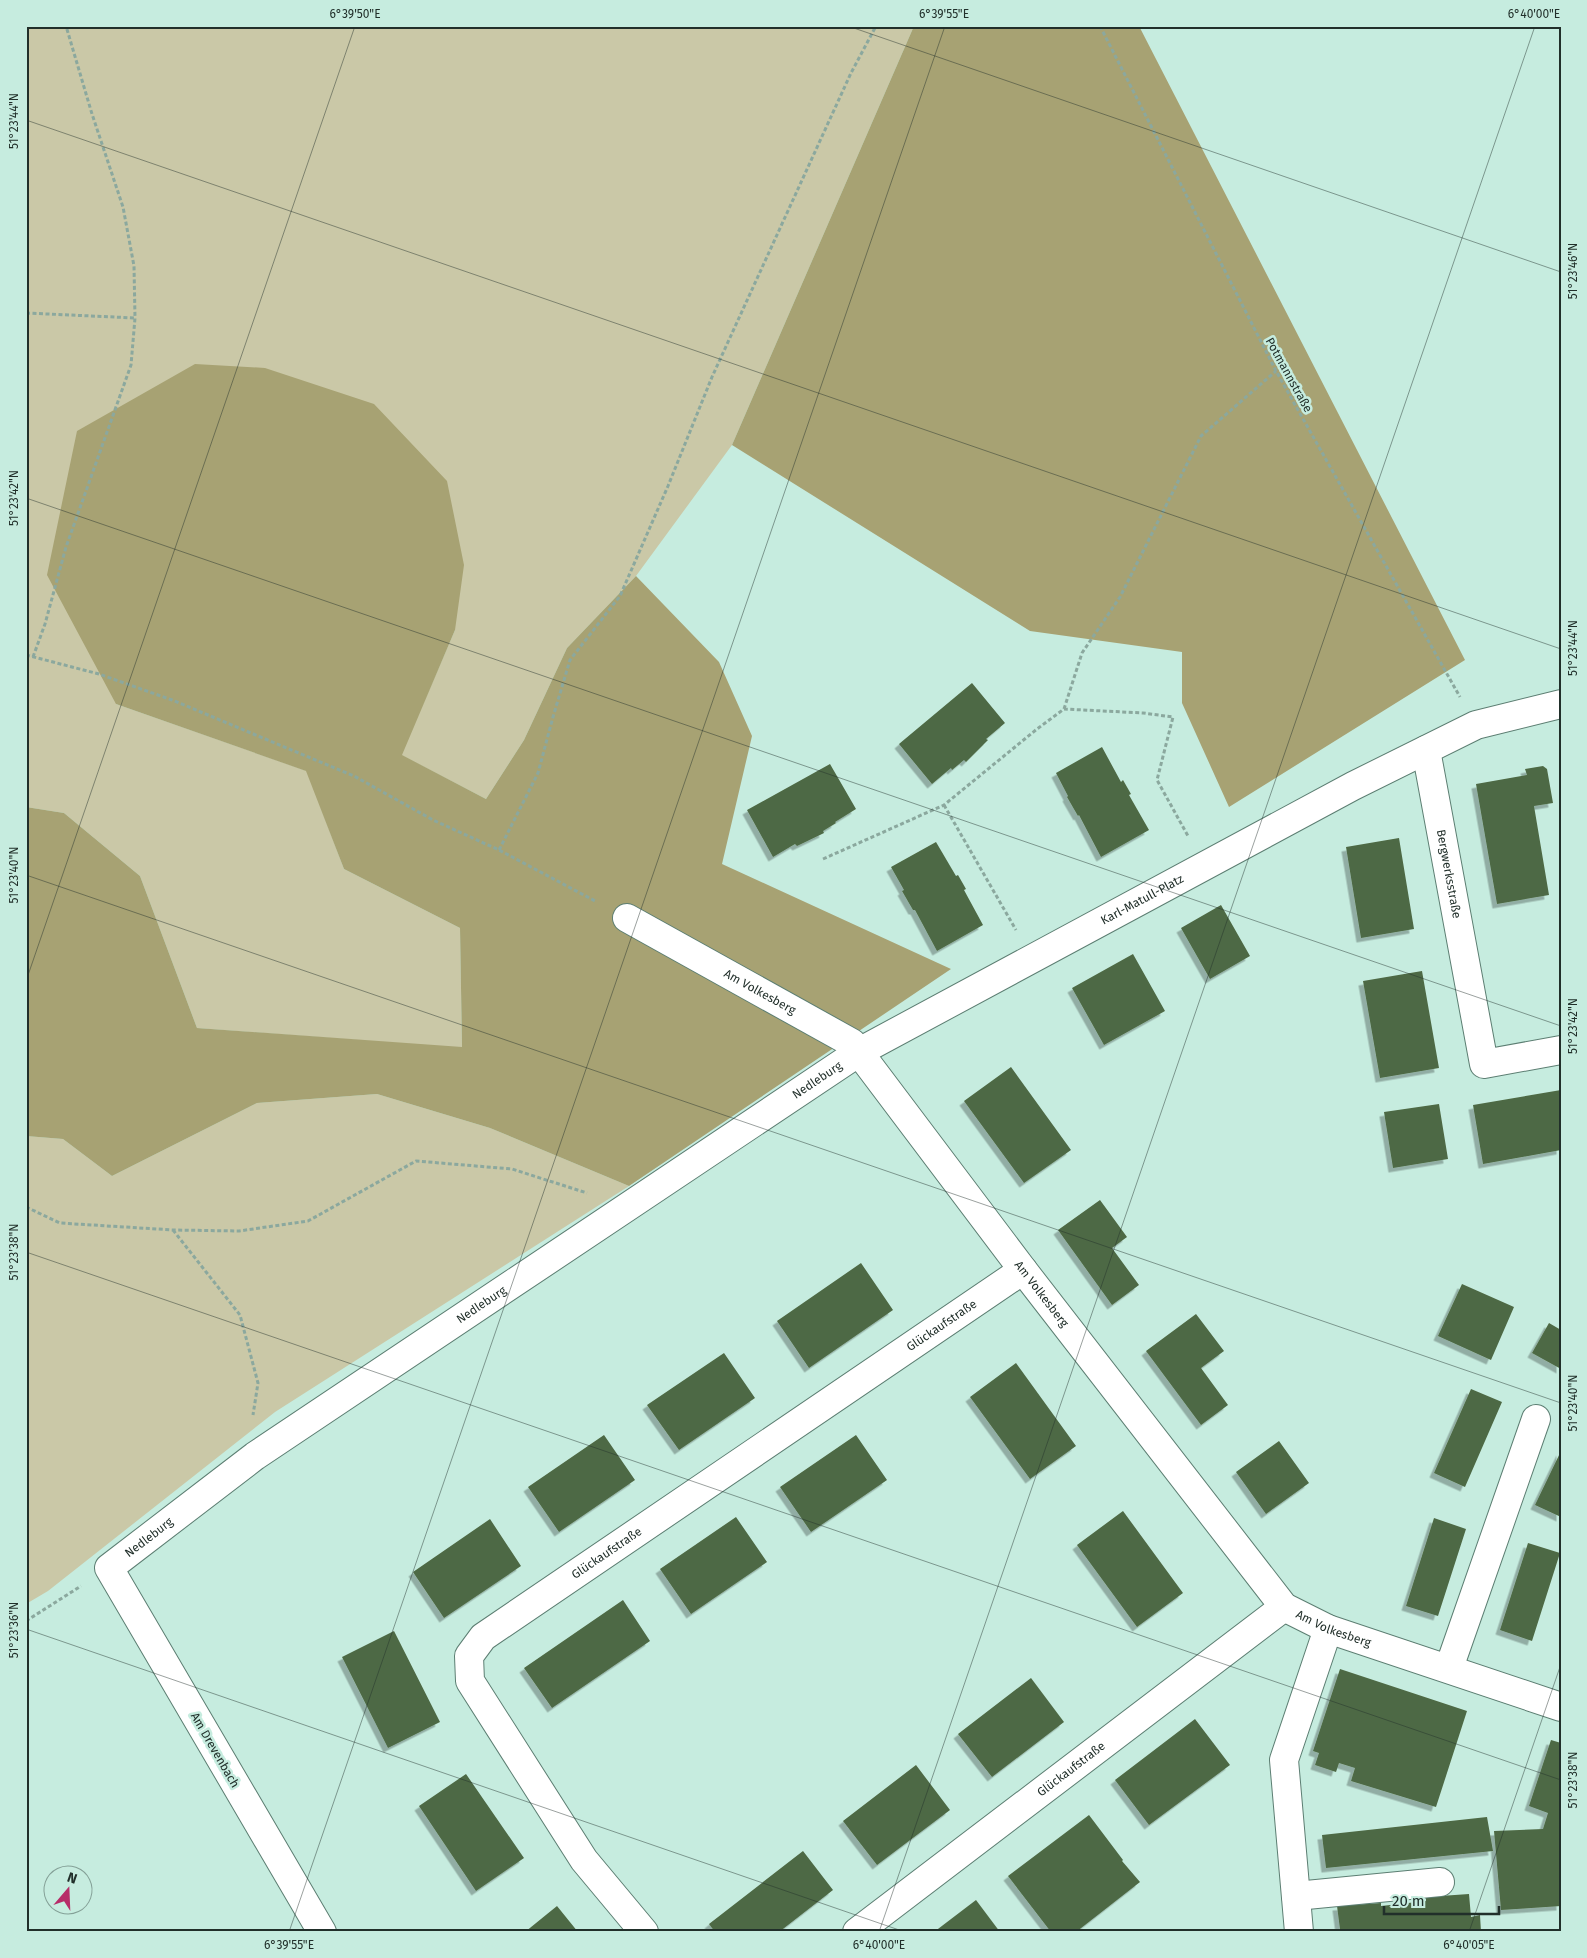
<svg xmlns="http://www.w3.org/2000/svg" width="1587" height="1958" viewBox="0 0 1587 1958" font-family="'Fira Sans',sans-serif">
<style>
.green{fill:#cac8a7}
.forest{fill:#a7a273}
.building{fill:#4e6944;filter:url(#shadow)}
.lines{fill:none;stroke-linecap:round;stroke-linejoin:round}
.minor-casing{stroke:#5c7e72;stroke-width:30}
.path{stroke:#8ba89e;stroke-width:3;stroke-dasharray:4 2.5;stroke-linecap:butt}
.minor{stroke:#fff;stroke-width:28}
.ticks{fill:none;stroke:#212f2a;stroke-width:1;stroke-opacity:0.45}
.labels{text-anchor:middle;dominant-baseline:central;stroke-width:5;stroke-linejoin:round;paint-order:stroke}
.street-label{font-size:12px;fill:#212f2a;stroke:#c6ecdf}
.neatline{fill:none;stroke:#212f2a;stroke-width:2}
.ticks-label{font-size:12px;text-anchor:middle;fill:#212f2a}
</style>
<defs>
<filter id="shadow"><feDropShadow dx="-4.5" dy="4.5" stdDeviation="0" flood-color="#0004"/></filter>
</defs>
<rect width="100%" height="100%" fill="#c6ecdf"/>
<!-- green -->
<path class="green" d="M 26,26 L 914,26 L 732,445 L 636,576 L 567,648 L 524,740 L 486,799 L 401,755 L 455,630 L 116,704 L 307,771 L 344,869 L 460,928 L 462,1048 L 197,1028 L 140,876 L 64,813 L 26,807 Z
M 377,1094 L 490,1128 L 629,1186 L 275,1412 L 48,1591 L 26,1604 L 26,1136 L 63,1139 L 112,1176 L 257,1103 Z"/>
<!-- forest -->
<path class="forest" d="M 914,26 L 1139,26 L 1465,660 L 1229,807 L 1182,703 L 1182,652 L 1030,631 L 732,445 Z
M 195,364 L 265,368 L 374,404 L 447,481 L 464,565 L 455,630 L 402,755 L 486,799 L 524,740 L 567,648 L 636,576 L 719,662 L 752,736 L 722,864 L 951,969 L 629,1186 L 490,1128 L 377,1094 L 257,1103 L 112,1176 L 63,1139 L 26,1136 L 26,807 L 64,813 L 140,876 L 197,1028 L 462,1047 L 460,928 L 344,869 L 306,771 L 116,704 L 47,575 L 77,431 Z"/>
<!-- building -->
<path class="building" d="M 972,683 L 1005,723 L 986,739 L 988,740 L 966,762 L 964,760 L 952,770 L 951,768 L 932,784 L 899,744 Z
M 1102,747 L 1121,782 L 1123,780 L 1131,794 L 1129,795 L 1149,830 L 1101,857 L 1079,815 L 1078,816 L 1067,797 L 1068,796 L 1056,773 Z
M 830,764 L 856,809 L 835,822 L 836,823 L 823,831 L 824,833 L 797,846 L 795,844 L 773,857 L 747,810 Z
M 1543,766 L 1547,769 L 1553,803 L 1534,806 L 1549,895 L 1497,904 L 1476,784 L 1527,775 L 1525,769 Z
M 1399,838 L 1414,929 L 1361,938 L 1346,847 Z
M 936,842 L 956,876 L 958,875 L 966,889 L 964,890 L 983,925 L 937,951 L 915,910 L 913,910 L 902,891 L 904,890 L 891,867 Z
M 1221,905 L 1250,956 L 1210,979 L 1181,928 Z
M 1133,954 L 1165,1011 L 1104,1045 L 1072,988 Z
M 1422,971 L 1439,1068 L 1380,1078 L 1363,981 Z
M 1011,1067 L 1071,1150 L 1024,1183 L 964,1101 Z
M 1561,1090 L 1561,1150 L 1483,1164 L 1473,1105 Z
M 1439,1104 L 1448,1159 L 1393,1168 L 1384,1112 Z
M 1100,1200 L 1127,1237 L 1112,1248 L 1139,1285 L 1112,1305 L 1058,1230 Z
M 861,1263 L 893,1310 L 809,1368 L 777,1321 Z
M 1462,1284 L 1514,1307 L 1491,1360 L 1438,1336 Z
M 1196,1314 L 1224,1351 L 1201,1368 L 1228,1405 L 1201,1425 L 1146,1351 Z
M 1549,1323 L 1561,1330 L 1561,1369 L 1532,1353 Z
M 724,1353 L 755,1398 L 679,1450 L 647,1405 Z
M 1016,1363 L 1076,1446 L 1030,1479 L 970,1397 Z
M 1471,1389 L 1502,1402 L 1465,1487 L 1434,1473 Z
M 604,1435 L 635,1480 L 559,1532 L 528,1487 Z
M 856,1435 L 887,1480 L 811,1532 L 780,1487 Z
M 1279,1441 L 1309,1483 L 1266,1514 L 1236,1472 Z
M 1561,1451 L 1561,1517 L 1535,1505 Z
M 1123,1511 L 1183,1593 L 1137,1627 L 1077,1545 Z
M 736,1517 L 767,1562 L 691,1614 L 660,1569 Z
M 1434,1518 L 1466,1529 L 1438,1616 L 1406,1606 Z
M 490,1519 L 521,1566 L 444,1618 L 413,1572 Z
M 1528,1543 L 1560,1553 L 1532,1641 L 1500,1630 Z
M 623,1600 L 650,1641 L 552,1708 L 524,1668 Z
M 394,1631 L 440,1722 L 388,1748 L 342,1657 Z
M 1340,1669 L 1467,1711 L 1436,1807 L 1351,1781 L 1355,1768 L 1339,1763 L 1336,1772 L 1315,1765 L 1319,1753 L 1313,1751 Z
M 1031,1678 L 1064,1722 L 992,1777 L 958,1734 Z
M 1195,1719 L 1230,1765 L 1149,1825 L 1115,1780 Z
M 1551,1740 L 1561,1743 L 1561,1869 L 1559,1869 L 1561,1906 L 1501,1910 L 1494,1831 L 1543,1829 L 1548,1813 L 1529,1806 Z
M 916,1765 L 950,1810 L 877,1865 L 843,1821 Z
M 466,1774 L 524,1858 L 476,1891 L 419,1806 Z
M 1089,1815 L 1123,1860 L 1122,1861 L 1140,1882 L 1076,1932 L 1051,1932 L 1008,1876 Z
M 1487,1817 L 1493,1851 L 1326,1868 L 1322,1835 Z
M 803,1851 L 833,1890 L 779,1932 L 715,1932 L 709,1924 Z
M 1469,1894 L 1471,1917 L 1480,1915 L 1481,1932 L 1330,1932 L 1330,1930 L 1340,1929 L 1337,1906 L 1381,1903 L 1381,1906 L 1426,1901 L 1426,1897 Z
M 976,1900 L 1000,1932 L 934,1932 Z
M 557,1906 L 578,1932 L 525,1932 Z"/>
<g class="lines">
<!-- minor casing -->
<g class="minor-casing">
<g id="minor">
<path id="s1" d="M 1426,750 L 1484,1064 L 1561,1050"/>
<path id="s2" d="M 627,918 L 852,1043 L 1023,1270 L 1284,1607 L 1328,1629 L 1561,1707"/>
<path d="M 1449,1668 L 1536,1419"/>
<path d="M 1296,1896 L 1440,1882"/>
<path id="s3" d="M 322,1932 L 109,1568 L 255,1456 L 859,1052 L 1353,786 L 1476,725 L 1561,704"/>
<path id="s4" d="M 644,1932 L 584,1860 L 470,1681 L 469,1656 L 483,1637 L 1023,1270"/>
<path id="s5" d="M 857,1932 L 1284,1607"/>
<path d="M 1299,1932 L 1284,1760 L 1328,1629"/>
</g>
</g>
<!-- path -->
<path class="path" d="M 1100,26 L 1276,371 L 1460,697
M 26,313 L 135,318
M 26,655 L 99,674 L 172,700 L 354,776 L 433,820 L 499,850 L 597,902
M 33,657 L 45,624 L 66,547 L 131,365 L 135,318 L 134,266 L 123,207 L 92,114 L 66,26
M 1064,709 L 1082,653 L 1120,597 L 1201,436 L 1276,371
M 944,805 L 1016,930
M 499,850 L 538,773 L 553,717 L 570,660 L 620,596 L 668,486 L 712,377 L 851,73 L 876,26
M 823,859 L 944,805 L 1037,729 L 1064,709 L 1143,713 L 1173,717 L 1157,780 L 1188,836
M 26,1207 L 60,1223 L 173,1230 L 239,1231 L 308,1221 L 416,1161 L 512,1169 L 587,1193
M 173,1230 L 240,1315 L 258,1383 L 253,1415
M 26,1621 L 81,1586"/>
<!-- minor -->
<use href="#minor" class="minor"/>
</g>
<!-- ticks -->
<path class="ticks" d="M 848,26 L 1561,272M 26,120 L 1561,649M 26,498 L 1561,1026M 26,875 L 1561,1403M 26,981 L 355,26M 26,1252 L 1561,1780M 26,1629 L 905,1932M 289,1932 L 945,26M 879,1932 L 1535,26M 1469,1932 L 1561,1664"/>
<g class="labels">
<!-- street labels -->
<g class="street-label">
<text transform="translate(1289 375) rotate(61)">Potmannstraße</text>
<text stroke="none"><textPath href="#s1" startOffset="126">Bergwerksstraße</textPath></text>
<text stroke="none"><textPath href="#s3" startOffset="1654">Karl-Matull-Platz</textPath></text>
<text stroke="none"><textPath href="#s2" startOffset="152">Am Volkesberg</textPath></text>
<text stroke="none"><textPath href="#s3" startOffset="1282">Nedleburg</textPath></text>
<text stroke="none"><textPath href="#s2" startOffset="572">Am Volkesberg</textPath></text>
<text stroke="none"><textPath href="#s3" startOffset="878">Nedleburg</textPath></text>
<text stroke="none"><textPath href="#s4" startOffset="909">Glückaufstraße</textPath></text>
<text stroke="none"><textPath href="#s3" startOffset="472">Nedleburg</textPath></text>
<text stroke="none"><textPath href="#s4" startOffset="504">Glückaufstraße</textPath></text>
<text stroke="none"><textPath href="#s2" startOffset="1022">Am Volkesberg</textPath></text>
<text transform="translate(215 1750) rotate(60)">Am Drevenbach</text>
<text stroke="none"><textPath href="#s5" startOffset="269">Glückaufstraße</textPath></text>
</g>
</g>
<!-- border -->
<rect width="1587" height="1958" fill="none" stroke="#c6ecdf" stroke-width="55"/>
<!-- north arrow -->
<g transform="translate(68 1890) rotate(19)"><circle r="24" fill="#c6ecdf" stroke="#84a097"/>
<path d="M0-4L9 19L0 12L-9 19Z" fill="#b72d69"/>
<text y="-8" font-size="14" font-weight="bold" text-anchor="middle" fill="#212f2a">N</text>
</g>
<!-- scale -->
<path d="M1384 1906v8h115v-8" fill="none" stroke="#212f2a" stroke-width="2.5"/>
<text x="1392" y="1906" font-size="15" fill="#212f2a" stroke="#c6ecdf" stroke-width="4" paint-order="stroke">20 m</text>
<rect x="28" y="28" width="1532" height="1902" class="neatline"/>
<g class="ticks-label">
<text x="355" y="18">6°39'50"E</text>
<text x="944" y="18">6°39'55"E</text>
<text x="1534" y="18">6°40'00"E</text>
<text transform="translate(14 121) rotate(-90)" y="4">51°23'44"N</text>
<text transform="translate(1573 271) rotate(-90)" y="4">51°23'46"N</text>
<text transform="translate(14 498) rotate(-90)" y="4">51°23'42"N</text>
<text transform="translate(1573 648) rotate(-90)" y="4">51°23'44"N</text>
<text transform="translate(14 875) rotate(-90)" y="4">51°23'40"N</text>
<text transform="translate(1573 1026) rotate(-90)" y="4">51°23'42"N</text>
<text transform="translate(14 1252) rotate(-90)" y="4">51°23'38"N</text>
<text transform="translate(1573 1403) rotate(-90)" y="4">51°23'40"N</text>
<text transform="translate(14 1630) rotate(-90)" y="4">51°23'36"N</text>
<text transform="translate(1573 1780) rotate(-90)" y="4">51°23'38"N</text>
<text x="289" y="1949">6°39'55"E</text>
<text x="879" y="1949">6°40'00"E</text>
<text x="1469" y="1949">6°40'05"E</text>
</g>
</svg>
